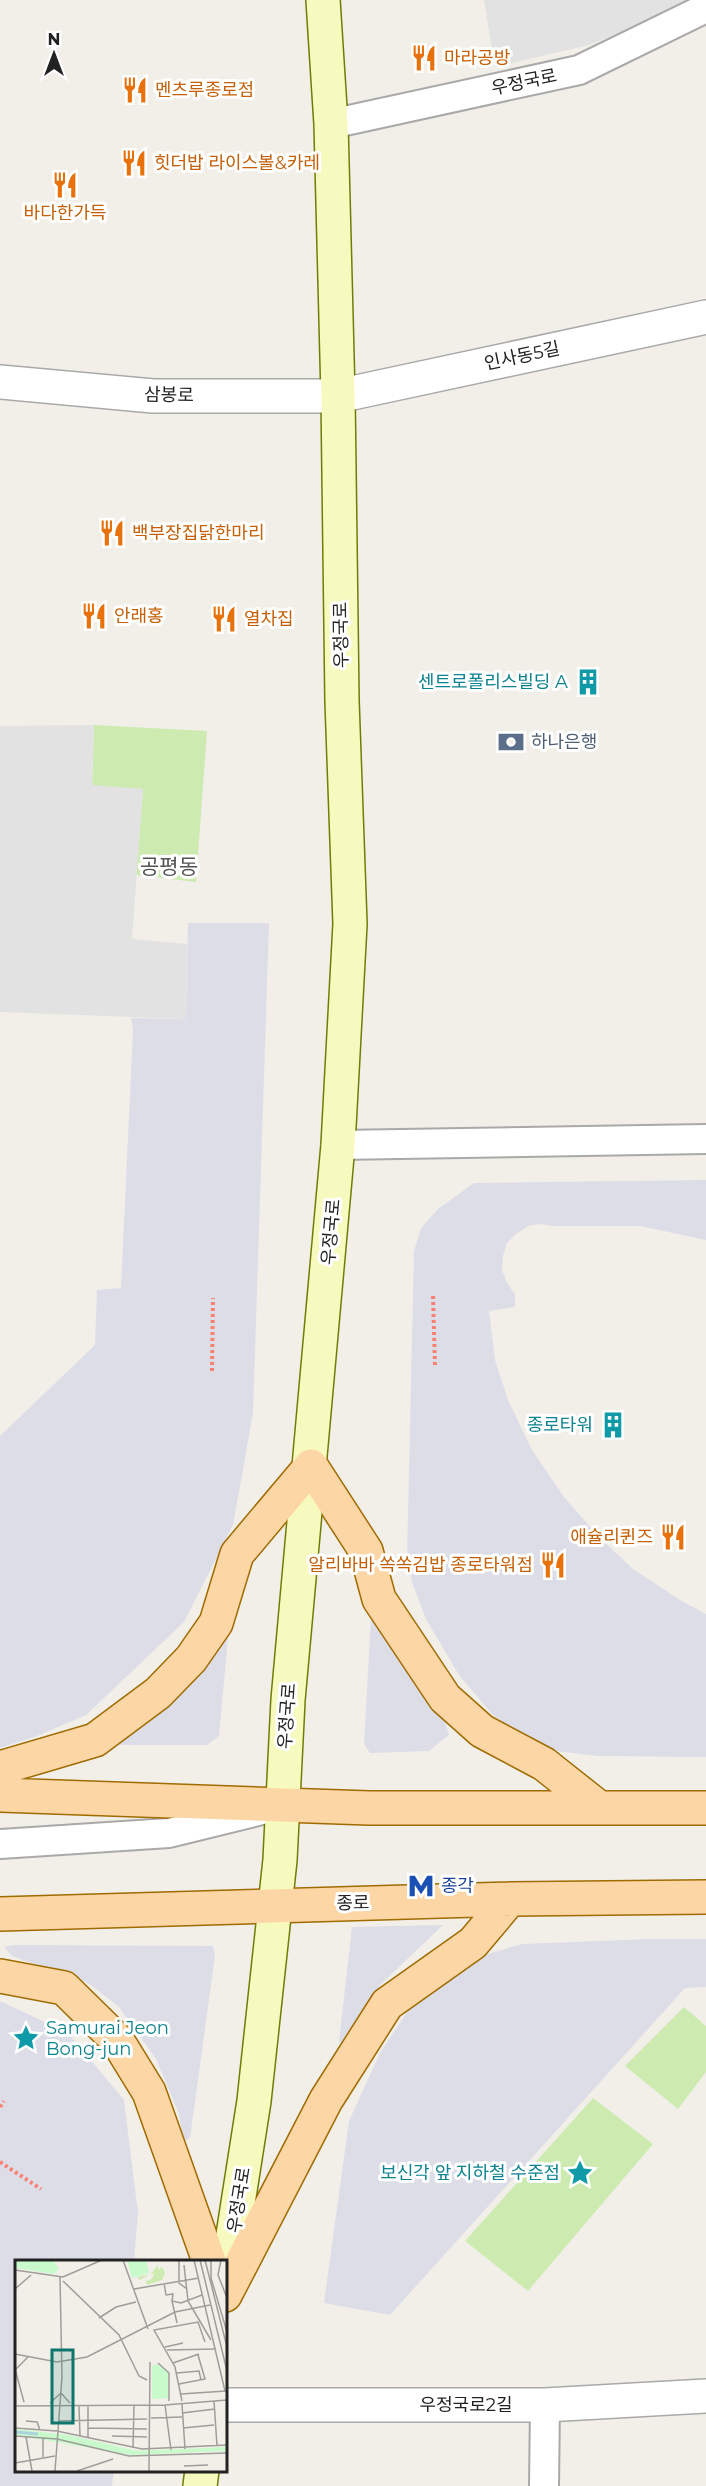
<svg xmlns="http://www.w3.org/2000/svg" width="706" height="2486" viewBox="0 0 706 2486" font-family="Montserrat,'Noto Sans KR',sans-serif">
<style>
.grass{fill:#cdebb0}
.parking{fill:#e2e2e2}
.plaza{fill:#dddde8}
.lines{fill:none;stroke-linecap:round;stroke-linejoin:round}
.lane-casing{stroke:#a9a9a9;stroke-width:32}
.street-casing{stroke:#a9a9a9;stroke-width:36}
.secondary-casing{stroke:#707d05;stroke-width:36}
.primary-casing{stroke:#a06b00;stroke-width:36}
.path{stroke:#fa8072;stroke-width:4;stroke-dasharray:3 3;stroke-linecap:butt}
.lane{stroke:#fff;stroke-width:28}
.street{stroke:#fff;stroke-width:33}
.secondary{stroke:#f7fabf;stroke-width:33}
.primary{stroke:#fcd6a4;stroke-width:33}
.labels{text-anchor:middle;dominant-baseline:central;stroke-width:6;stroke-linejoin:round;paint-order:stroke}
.food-label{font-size:18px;fill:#c56008;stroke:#fff;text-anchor:start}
.street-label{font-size:18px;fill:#222;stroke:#fff}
.culture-label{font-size:18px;fill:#0d838f;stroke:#fff;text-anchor:end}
.service-label{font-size:18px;fill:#4e5e75;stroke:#fff;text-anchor:start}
.transit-label{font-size:18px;fill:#164399;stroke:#fff;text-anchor:start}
.quarter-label{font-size:21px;fill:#555;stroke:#fff}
.inset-river{fill:none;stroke:#aad3df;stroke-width:3}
.inset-road{fill:none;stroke:#9f9d99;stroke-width:1.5}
.view{fill:#0f766e;fill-opacity:0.15;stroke:#0f766e;stroke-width:3}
.inset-edge{fill:none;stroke:#222;stroke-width:3}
</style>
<rect width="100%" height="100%" fill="#f2efe9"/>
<!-- grass -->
<path class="grass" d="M 94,725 L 207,731 L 196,882 L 136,875 L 143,789 L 92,786 Z
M 684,2007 L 706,2026 L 706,2072 L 678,2109 L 625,2066 Z
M 593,2098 L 653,2144 L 528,2291 L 465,2241 Z"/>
<!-- parking -->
<path class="parking" d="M 484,0 L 697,0 L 589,45 L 495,67 Z
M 94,725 L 92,785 L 143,789 L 132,939 L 187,944 L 186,1019 L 0,1012 L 0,726 Z"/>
<!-- plaza -->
<path class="plaza" d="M 188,923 L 269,923 L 253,1413 L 233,1525 L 184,1622 L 86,1715 L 37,1736 L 0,1748 L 0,1436 L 95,1345 L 97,1290 L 121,1288 L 133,1029 L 131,1018 L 186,1019 Z
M 706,1180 L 706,1240 L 640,1226 L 553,1226 L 540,1224 L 528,1226 L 516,1234 L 507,1243 L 503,1256 L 502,1270 L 507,1283 L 515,1294 L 515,1307 L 489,1311 L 495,1360 L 508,1400 L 532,1450 L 564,1497 L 598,1536 L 633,1569 L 680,1600 L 706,1614 L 706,1757 L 598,1756 L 556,1751 L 529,1740 L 492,1714 L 459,1675 L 426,1619 L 412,1582 L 407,1559 L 414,1251 L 421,1228 L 438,1209 L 474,1183 Z
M 378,1615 L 428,1703 L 444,1719 L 449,1735 L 429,1751 L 370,1753 L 364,1744 L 371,1617 Z
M 230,1616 L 219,1736 L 207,1745 L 121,1745 L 114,1735 Z
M 443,1925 L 381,1984 L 350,2038 L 343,2046 L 339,2042 L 352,1927 Z
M 651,1939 L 706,1939 L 706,1987 L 685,1988 L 390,2315 L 324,2303 L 349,2121 L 380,2053 L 419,1994 L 464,1961 L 522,1944 Z
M 13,1945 L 213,1946 L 215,1956 L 190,2138 L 183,2142 L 179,2114 L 156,2059 L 118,2006 L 88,1983 L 12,1956 L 4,1947 Z
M 0,2001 L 68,2033 L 124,2100 L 138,2213 L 134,2261 L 16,2261 L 16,2470 L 114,2470 L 112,2486 L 0,2486 Z"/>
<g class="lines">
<!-- lane casing -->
<g class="lane-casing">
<path id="lane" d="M 331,124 L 579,70 L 706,8
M 338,1145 L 706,1139
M 0,1844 L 169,1833 L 262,1810
M 544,2486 L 545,2405"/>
</g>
<!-- street casing -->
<g class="street-casing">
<path id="street" d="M 0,382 L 153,396 L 338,396 L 706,317
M 225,2405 L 545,2405 L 706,2396"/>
</g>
<!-- secondary casing -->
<g class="secondary-casing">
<path id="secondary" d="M 225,2286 L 254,2101 L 280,1860 L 288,1700 L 338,1145 L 350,924 L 342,701 L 338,396 L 331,124 L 323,0
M 200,2486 L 202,2470"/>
</g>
<!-- primary casing -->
<g class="primary-casing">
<path id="primary" d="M 0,1768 L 95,1740 L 158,1693 L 191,1659 L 216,1623 L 237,1554 L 311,1466 L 366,1551 L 379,1599 L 445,1698 L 482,1731 L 544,1764 L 597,1806
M 0,1795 L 369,1808 L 706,1808
M 0,1914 L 510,1899 L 706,1897
M 0,1976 L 64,1988 L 117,2040 L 149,2092 L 209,2261
M 225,2295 L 326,2100 L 387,2004 L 473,1943 L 510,1899"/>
</g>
<!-- path -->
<path class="path" d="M 433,1296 L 435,1367
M 212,1371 L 213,1298
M 0,2107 L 4,2101
M 0,2162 L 41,2189"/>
<!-- lane -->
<use href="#lane" class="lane"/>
<!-- street -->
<use href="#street" class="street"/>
<!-- secondary -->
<use href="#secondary" class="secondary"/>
<!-- primary -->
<use href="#primary" class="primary"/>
</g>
<!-- icons -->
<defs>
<g id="restaurant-bare" transform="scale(2.07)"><path d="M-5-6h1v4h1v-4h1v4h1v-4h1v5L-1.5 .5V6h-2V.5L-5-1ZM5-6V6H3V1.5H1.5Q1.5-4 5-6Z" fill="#e8710a" stroke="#fff" stroke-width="2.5" paint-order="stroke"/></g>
<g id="building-bare" transform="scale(2.07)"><path d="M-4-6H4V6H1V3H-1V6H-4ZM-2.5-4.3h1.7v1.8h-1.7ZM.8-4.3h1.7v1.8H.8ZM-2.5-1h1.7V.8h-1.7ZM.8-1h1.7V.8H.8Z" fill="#0f9aa8" stroke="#fff" stroke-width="2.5" paint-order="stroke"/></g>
<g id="bank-bare" transform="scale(2.07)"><path d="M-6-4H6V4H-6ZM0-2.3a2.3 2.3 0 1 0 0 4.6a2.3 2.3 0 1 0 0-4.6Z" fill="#5c6f8a" stroke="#fff" stroke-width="2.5" paint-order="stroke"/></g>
<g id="metro-bare" transform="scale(2.07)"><path d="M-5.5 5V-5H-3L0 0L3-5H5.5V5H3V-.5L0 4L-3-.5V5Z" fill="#1a4fb4" stroke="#fff" stroke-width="2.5" paint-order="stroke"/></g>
<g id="sight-bare" transform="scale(2.07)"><path d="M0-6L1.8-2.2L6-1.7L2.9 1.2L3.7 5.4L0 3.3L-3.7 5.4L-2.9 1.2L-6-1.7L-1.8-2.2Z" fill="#0f9aa8" stroke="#fff" stroke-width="2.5" paint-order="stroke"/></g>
</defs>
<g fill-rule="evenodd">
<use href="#restaurant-bare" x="424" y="58"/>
<use href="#restaurant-bare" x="135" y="90"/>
<use href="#restaurant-bare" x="134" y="163"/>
<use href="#restaurant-bare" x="65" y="185"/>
<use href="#restaurant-bare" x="112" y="533"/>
<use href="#restaurant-bare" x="94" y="616"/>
<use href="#restaurant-bare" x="224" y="619"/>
<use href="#building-bare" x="588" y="682"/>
<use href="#bank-bare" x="511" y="742"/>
<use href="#building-bare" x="613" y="1425"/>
<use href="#restaurant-bare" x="673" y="1537"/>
<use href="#restaurant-bare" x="553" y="1565"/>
<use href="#metro-bare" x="421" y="1886"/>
<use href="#sight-bare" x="26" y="2038"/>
<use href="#sight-bare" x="580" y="2173"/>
</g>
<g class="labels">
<!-- food labels -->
<g class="food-label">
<text x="444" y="58">마라공방</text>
<text x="155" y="90">멘츠루종로점</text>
<text x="154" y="163">힛더밥 라이스볼&amp;카레</text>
<text x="65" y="213" text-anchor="middle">바다한가득</text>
<text x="132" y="533">백부장집닭한마리</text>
<text x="114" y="616">안래홍</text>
<text x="244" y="619">열차집</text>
<text x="653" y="1537" text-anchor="end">애슐리퀸즈</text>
<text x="533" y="1565" text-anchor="end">알리바바 쏙쏙김밥 종로타워점</text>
</g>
<!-- street labels -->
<g class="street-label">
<text transform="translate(524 82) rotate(-12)">우정국로</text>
<text transform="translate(522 356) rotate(-12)">인사동5길</text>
<text transform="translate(169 395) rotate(1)">삼봉로</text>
<text transform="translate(341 635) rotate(-91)">우정국로</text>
<text transform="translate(331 1232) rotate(-85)">우정국로</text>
<text transform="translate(287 1716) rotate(-86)">우정국로</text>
<text transform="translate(353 1903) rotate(-1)">종로</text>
<text transform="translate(239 2200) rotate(-81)">우정국로</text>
<text x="466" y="2405">우정국로2길</text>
</g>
<!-- culture labels -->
<g class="culture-label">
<text x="568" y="682">센트로폴리스빌딩 A</text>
<text x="593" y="1425">종로타워</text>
<text x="46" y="2028" text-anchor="start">Samurai Jeon<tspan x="46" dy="21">Bong-jun</tspan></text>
<text x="560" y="2173">보신각 앞 지하철 수준점</text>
</g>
<!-- service labels -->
<g class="service-label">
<text x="531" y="742">하나은행</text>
</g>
<!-- transit labels -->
<g class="transit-label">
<text x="441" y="1886">종각</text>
</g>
<!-- quarter labels -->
<g class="quarter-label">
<text x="169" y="866">공평동</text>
</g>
</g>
<!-- overview -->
<g transform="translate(15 2260)">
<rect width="212" height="212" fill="#f2efe9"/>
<path d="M 143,5 L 143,10 L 147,7 L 150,13 L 147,20 L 132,25 L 131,21 L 135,20 L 138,17 L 139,13 L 124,20 L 123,17 L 135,15 Z" fill="#cdebb0"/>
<path d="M 0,0 L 38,0 L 44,9 L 39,14 L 1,8 ZM 112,0 L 131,0 L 134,13 L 117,18 ZM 142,104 L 153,112 L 153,138 L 137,139 L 137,106 ZM 0,169 L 53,175 L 123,191 L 211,187 L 211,191 L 116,195 L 0,175 Z" fill="#c8facc"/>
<path class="inset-river" d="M 0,172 L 23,174"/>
<path class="inset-road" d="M 108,0 L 133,69M 164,0 L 164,23 L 172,29M 179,0 L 210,131M 185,0 L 212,111M 190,0 L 212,87M 196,0 L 196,18 L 212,72M 206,0 L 203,15 L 212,38M 169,5 L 173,41 L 196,80M 0,10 L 48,17 L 87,0M 48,21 L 104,75 L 124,116 L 132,120M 149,23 L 151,35 L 158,34 L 157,41 L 166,43 L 187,35M 0,29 L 16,15M 119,29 L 184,18M 157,41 L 162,63M 84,58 L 101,47 L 121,42M 150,87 L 168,83M 152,90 L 201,89M 0,94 L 42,102 L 72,97 L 160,52 L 195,45M 143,103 L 154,113 L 154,141M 158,103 L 184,94M 0,109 L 9,142M 0,110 L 13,97M 162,113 L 184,111 L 186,120M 164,124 L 190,119 L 183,95M 166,134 L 211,131M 167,141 L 160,107 L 139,70 L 183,62 L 190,82M 199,141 L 202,186M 35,143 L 46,133 L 55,143M 167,144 L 170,189M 150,145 L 156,190M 0,146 L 150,145 L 212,140M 64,146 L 65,176M 167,153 L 200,149M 136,158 L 167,157M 11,161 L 22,162 L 25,170M 43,161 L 132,159M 0,168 L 42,171 L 127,189 L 212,185M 73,168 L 132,169M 168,168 L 199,165M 0,176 L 42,179 L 114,196 L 212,193M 97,176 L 132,177M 11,177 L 17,211M 73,178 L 73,146M 118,188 L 119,145M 28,197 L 28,178M 0,203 L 40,196M 169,206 L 193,205M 40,211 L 47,117 L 45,17M 62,211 L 98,199M 134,211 L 135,102"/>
<path class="view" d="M 37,90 L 58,90 L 58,163 L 37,163 Z"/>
<rect width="212" height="212" class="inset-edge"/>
</g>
<!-- north arrow -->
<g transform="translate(54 54)" stroke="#ffffff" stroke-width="4.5" paint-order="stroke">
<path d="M0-4.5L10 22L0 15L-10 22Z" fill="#222222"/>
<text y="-9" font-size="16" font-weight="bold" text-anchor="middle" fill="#222222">N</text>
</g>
</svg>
